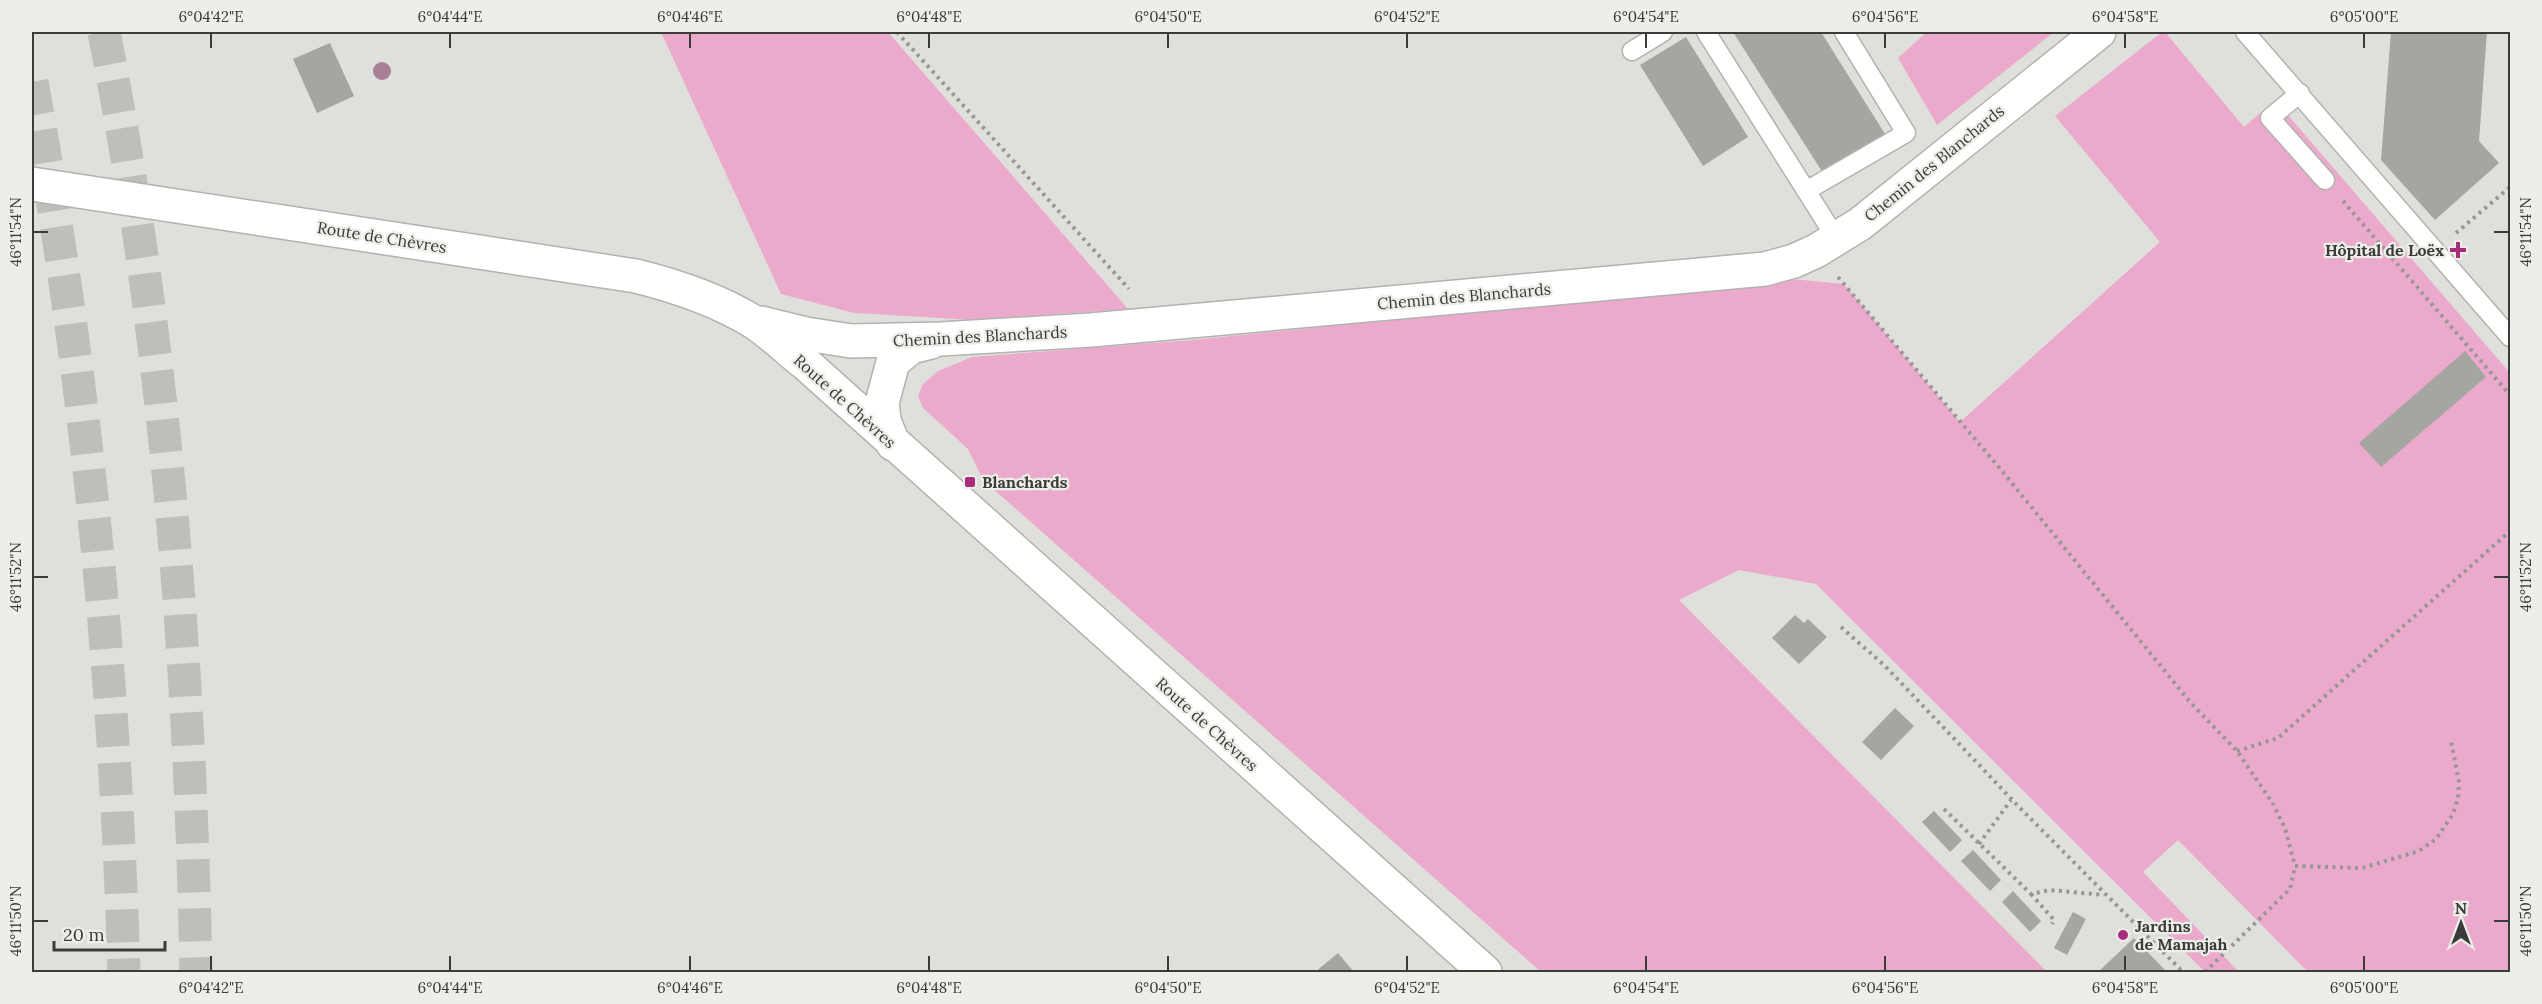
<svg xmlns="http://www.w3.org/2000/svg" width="2542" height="1004" viewBox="0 0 2542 1004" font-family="Lora,serif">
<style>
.green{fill:#ebaacc}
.building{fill:#a5a6a1}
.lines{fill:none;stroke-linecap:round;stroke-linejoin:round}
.highway-tunnel{stroke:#bebfbb;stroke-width:33;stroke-dasharray:33 16;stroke-linecap:butt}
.lane-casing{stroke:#b2b3ae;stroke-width:21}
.street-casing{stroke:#b2b3ae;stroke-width:36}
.path{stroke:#969794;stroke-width:4;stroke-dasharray:3 4.5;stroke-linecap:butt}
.lane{stroke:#fff;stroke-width:18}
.street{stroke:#fff;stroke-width:33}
.tree{fill:#a97f96}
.ticks{fill:none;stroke:#3b3c3a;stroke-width:2}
.poi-dot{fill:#aa2c7c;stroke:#eceee8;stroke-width:2}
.labels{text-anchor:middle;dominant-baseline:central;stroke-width:4.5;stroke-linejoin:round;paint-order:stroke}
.street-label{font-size:16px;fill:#3b3c3a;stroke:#eceee8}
.poi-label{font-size:16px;font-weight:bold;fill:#3b3c3a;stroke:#eceee8;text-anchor:start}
.neatline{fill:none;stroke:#3b3c3a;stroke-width:2}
.ticks-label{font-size:15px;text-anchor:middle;fill:#3b3c3a}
</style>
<rect width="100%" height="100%" fill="#dfe0db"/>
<!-- green -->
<path class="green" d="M 661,32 L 888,32 L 1128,309 L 973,320 L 854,313 L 781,294 Z
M 1927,32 L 2054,32 L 1937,125 L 1898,58 Z
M 2162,32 L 2165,32 L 2244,127 L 2275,100 L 2510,373 L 2510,972 L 2308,972 L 2178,840 L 2143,872 L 2239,972 L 2205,972 L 1816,584 L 1739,570 L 1679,600 L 2047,972 L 1541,972 L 983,480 L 968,449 L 923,408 L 918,396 L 923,384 L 938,371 L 972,357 L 1193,340 L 1792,279 L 1844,284 L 1960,422 L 2160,242 L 2055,116 Z"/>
<!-- building -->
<path class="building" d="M 1733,32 L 1821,32 L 1885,134 L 1823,173 Z
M 2391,32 L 2487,32 L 2479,141 L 2499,163 L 2435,220 L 2381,160 Z
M 1686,37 L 1748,137 L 1703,166 L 1640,65 Z
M 330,43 L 354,96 L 317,113 L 293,59 Z
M 2465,351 L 2486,377 L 2381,467 L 2359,443 Z
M 1795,615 L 1804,623 L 1808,619 L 1827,637 L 1799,664 L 1772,638 Z
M 1895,708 L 1914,726 L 1881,760 L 1862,742 Z
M 1934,811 L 1962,840 L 1950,852 L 1922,822 Z
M 1973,850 L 2001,880 L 1990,891 L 1961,861 Z
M 2013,891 L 2041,921 L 2030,932 L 2002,902 Z
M 2073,912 L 2086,919 L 2067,955 L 2054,948 Z
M 2134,938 L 2167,972 L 2098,972 Z
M 1338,953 L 1354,972 L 1315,972 Z"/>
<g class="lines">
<!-- highway-tunnel -->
<path class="highway-tunnel" d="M 104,32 C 165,341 190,658 196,972
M 32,82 C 86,376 115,674 124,972"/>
<!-- lane casing -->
<g class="lane-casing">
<path id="lane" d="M 1706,32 L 1836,238
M 2245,32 L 2510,337
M 1632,51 L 1663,32
M 2300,93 L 2270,118 L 2325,180
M 1806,191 L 1906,133 L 1844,32"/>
</g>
<!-- street casing -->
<g class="street-casing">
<path id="street" d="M 32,184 L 636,276 C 676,286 716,299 752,321 C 771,333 788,350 806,364 L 1485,972
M 761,323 L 806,334 L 851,341 L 941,339 L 1091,330 L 1765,269 L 1794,261 L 1816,251 L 1860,224 L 2099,32
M 893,444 L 884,420 L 882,403 L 893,362 L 911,347 L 931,342"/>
</g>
<!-- path -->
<path class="path" d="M 897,32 L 1129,289
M 2343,201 L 2510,395
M 2456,233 L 2510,187
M 1838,277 L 2002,471 L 2190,702 L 2237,751 L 2272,802 L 2285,828 L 2295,866 L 2362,868 L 2419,851 L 2436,839 L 2453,814 L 2458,798 L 2459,782 L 2451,741
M 1841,627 L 1885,666 L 2020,808 L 2183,972
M 2237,751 L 2278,738 L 2510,531
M 1944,809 L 2031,894 L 2050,890 L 2104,895
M 1979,844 L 2011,800
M 2031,894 L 2054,920 L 2052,924
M 2205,972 L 2290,889 L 2295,866"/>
<!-- lane -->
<use href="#lane" class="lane"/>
<!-- street -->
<use href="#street" class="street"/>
</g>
<!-- trees -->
<circle class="tree" cx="382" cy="71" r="9"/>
<!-- ticks -->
<path class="ticks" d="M 211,33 L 211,48M 450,33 L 450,48M 690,33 L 690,48M 929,33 L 929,48M 1168,33 L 1168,48M 1407,33 L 1407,48M 1646,33 L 1646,48M 1885,33 L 1885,48M 2125,33 L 2125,48M 2364,33 L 2364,48M 33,232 L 48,232M 2494,232 L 2509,232M 33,577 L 48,577M 2494,577 L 2509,577M 33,921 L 48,921M 2494,921 L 2509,921M 211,956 L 211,971M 450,956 L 450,971M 690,956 L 690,971M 929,956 L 929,971M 1168,956 L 1168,971M 1407,956 L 1407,971M 1646,956 L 1646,971M 1885,956 L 1885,971M 2125,956 L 2125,971M 2364,956 L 2364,971"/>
<!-- markers -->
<g class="poi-dot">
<path d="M2455 241h6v6h6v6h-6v6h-6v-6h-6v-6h6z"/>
<rect x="964" y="476" width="12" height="12" rx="3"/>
<circle cx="2123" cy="935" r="6"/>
</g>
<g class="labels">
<!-- street labels -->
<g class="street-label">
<text transform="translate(1934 163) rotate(-39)">Chemin des Blanchards</text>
<text transform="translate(382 237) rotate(9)">Route de Chèvres</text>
<text transform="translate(1464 296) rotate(-5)">Chemin des Blanchards</text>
<text transform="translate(980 336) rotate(-3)">Chemin des Blanchards</text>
<text transform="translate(845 401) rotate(42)">Route de Chèvres</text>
<text transform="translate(1207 724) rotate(42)">Route de Chèvres</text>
</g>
<!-- poi labels -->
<g class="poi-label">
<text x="2444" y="250" text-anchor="end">Hôpital de Loëx</text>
<text x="982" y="482">Blanchards</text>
<text x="2135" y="926">Jardins<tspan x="2135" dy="18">de Mamajah</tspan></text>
</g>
</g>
<!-- border -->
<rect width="2542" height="1004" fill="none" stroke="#eceee8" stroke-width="66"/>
<!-- north arrow -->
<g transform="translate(2461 923)" stroke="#eceee8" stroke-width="4.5" paint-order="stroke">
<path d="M0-4.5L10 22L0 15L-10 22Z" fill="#3b3c3a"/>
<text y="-9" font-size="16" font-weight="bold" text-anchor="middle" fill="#3b3c3a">N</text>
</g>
<!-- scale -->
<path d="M54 941v9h111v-9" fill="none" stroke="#3b3c3a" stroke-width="3"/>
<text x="63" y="941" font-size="18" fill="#3b3c3a" stroke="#eceee8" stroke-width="4.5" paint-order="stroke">20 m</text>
<rect x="33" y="33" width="2476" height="938" class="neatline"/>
<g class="ticks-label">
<text x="211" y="22">6°04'42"E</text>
<text x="450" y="22">6°04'44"E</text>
<text x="690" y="22">6°04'46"E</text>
<text x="929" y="22">6°04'48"E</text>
<text x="1168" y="22">6°04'50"E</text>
<text x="1407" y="22">6°04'52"E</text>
<text x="1646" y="22">6°04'54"E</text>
<text x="1885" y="22">6°04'56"E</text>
<text x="2125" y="22">6°04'58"E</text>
<text x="2364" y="22">6°05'00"E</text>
<text transform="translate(16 232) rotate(-90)" y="5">46°11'54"N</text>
<text transform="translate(2526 232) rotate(-90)" y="5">46°11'54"N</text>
<text transform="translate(16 577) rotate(-90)" y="5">46°11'52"N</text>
<text transform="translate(2526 577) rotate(-90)" y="5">46°11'52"N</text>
<text transform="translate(16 921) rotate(-90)" y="5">46°11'50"N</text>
<text transform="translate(2526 921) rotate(-90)" y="5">46°11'50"N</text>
<text x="211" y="993">6°04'42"E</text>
<text x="450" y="993">6°04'44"E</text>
<text x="690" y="993">6°04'46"E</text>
<text x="929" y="993">6°04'48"E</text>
<text x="1168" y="993">6°04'50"E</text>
<text x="1407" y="993">6°04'52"E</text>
<text x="1646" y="993">6°04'54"E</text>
<text x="1885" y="993">6°04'56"E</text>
<text x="2125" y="993">6°04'58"E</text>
<text x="2364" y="993">6°05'00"E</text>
</g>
</svg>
